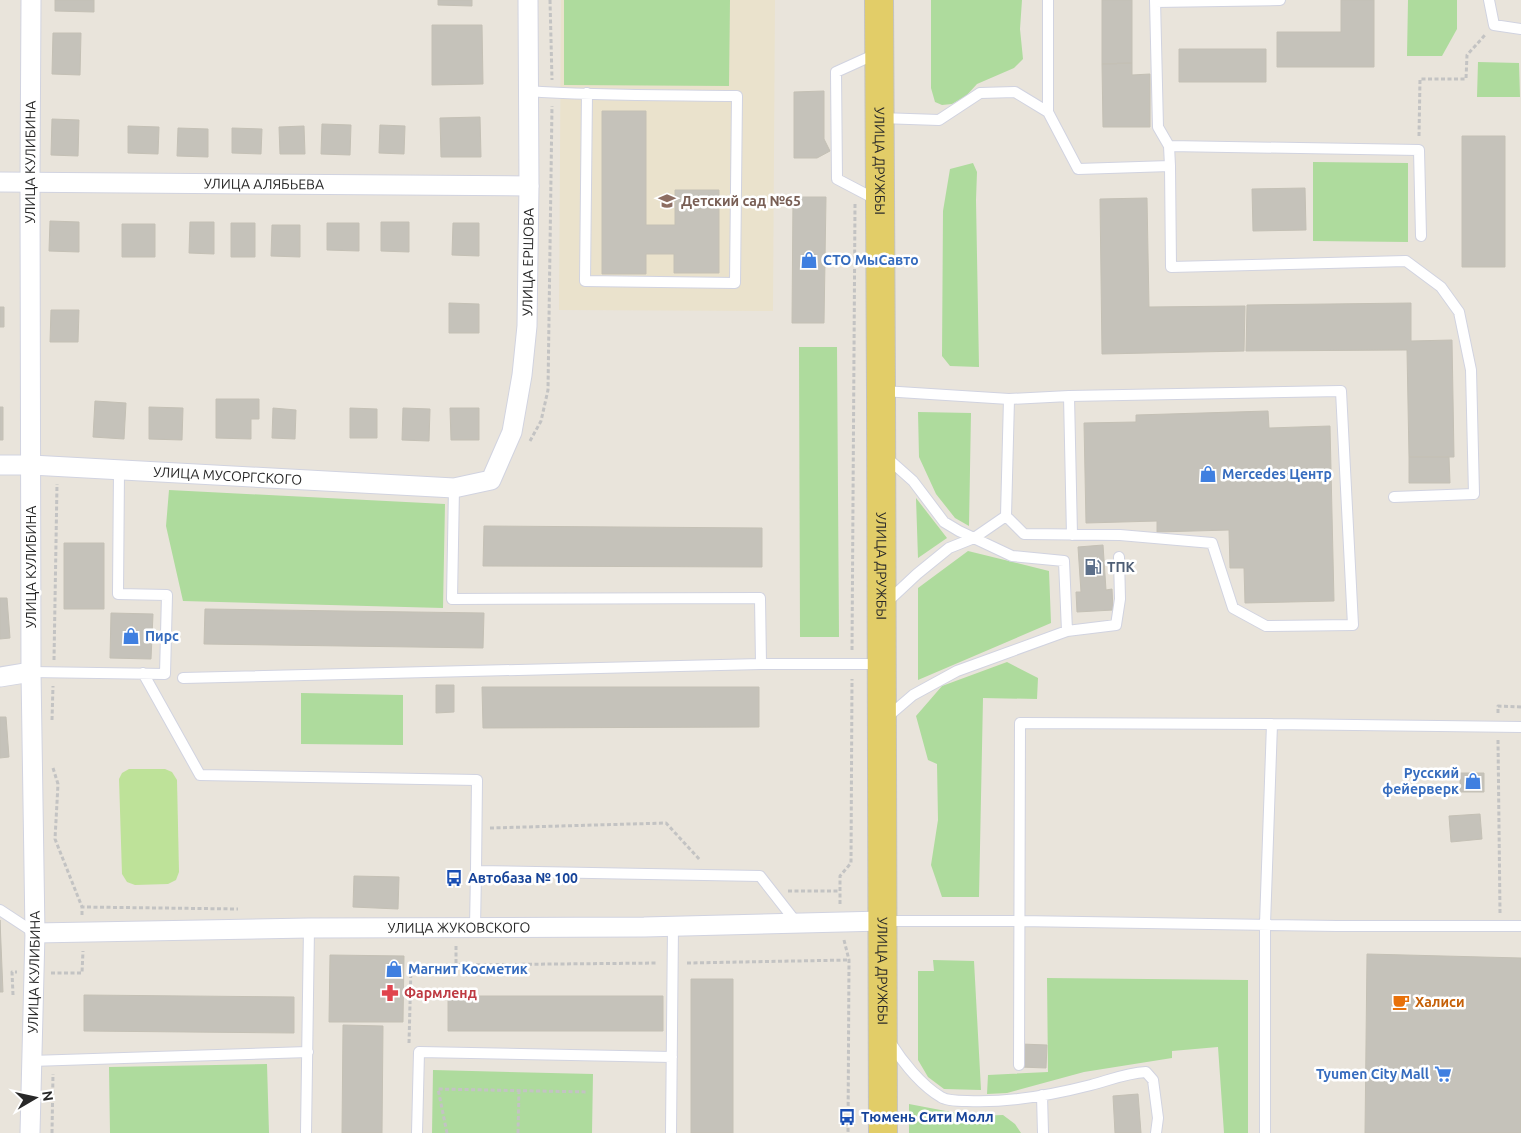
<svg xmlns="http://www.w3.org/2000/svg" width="1521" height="1133" viewBox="0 0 1521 1133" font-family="Ubuntu,sans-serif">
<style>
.education{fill:#eae2cc}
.green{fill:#aedb9d}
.pitch{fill:#bee299}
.building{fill:#c5c2ba;stroke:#c4c0b5}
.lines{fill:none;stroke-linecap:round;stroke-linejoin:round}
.lane-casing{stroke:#d1d3e0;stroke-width:12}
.street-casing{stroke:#d1d3e0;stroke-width:21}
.primary-casing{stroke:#c3c3c3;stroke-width:30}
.path{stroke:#c3c3c3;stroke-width:3;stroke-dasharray:4 2.5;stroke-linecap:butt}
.lane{stroke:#fff;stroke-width:10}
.street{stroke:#fff;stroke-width:19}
.primary{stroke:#e2cd68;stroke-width:28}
.labels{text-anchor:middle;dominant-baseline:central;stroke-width:5;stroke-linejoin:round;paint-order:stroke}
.street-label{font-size:14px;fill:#282828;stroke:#fff}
.education-label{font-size:14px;font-weight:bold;fill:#785e54;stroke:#fff;text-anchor:start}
.shop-label{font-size:14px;font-weight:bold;fill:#366cbe;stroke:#fff;text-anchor:start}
.service-label{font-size:14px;font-weight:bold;fill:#4e5e75;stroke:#fff;text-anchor:start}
.transit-label{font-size:14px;font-weight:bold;fill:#164399;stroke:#fff;text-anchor:start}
.health-label{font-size:14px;font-weight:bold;fill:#be3a42;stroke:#fff;text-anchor:start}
.food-label{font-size:14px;font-weight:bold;fill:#c56008;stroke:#fff;text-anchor:start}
</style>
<rect width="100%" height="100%" fill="#e9e4db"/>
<!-- education -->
<path class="education" d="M 561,0 L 775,0 L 773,311 L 559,310 Z"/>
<!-- green -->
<path class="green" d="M 564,0 L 730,0 L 729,86 L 564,85 Z
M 931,0 L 1022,0 L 1020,29 L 1023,59 L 1014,68 L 977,84 L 966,96 L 952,104 L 942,105 L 935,102 L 931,88 Z
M 1408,0 L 1457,0 L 1457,29 L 1442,56 L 1407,56 Z
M 1478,62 L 1519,63 L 1520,97 L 1477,97 Z
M 1313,162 L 1408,163 L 1408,242 L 1313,241 Z
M 973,163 L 977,172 L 976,200 L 979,367 L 950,366 L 942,356 L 943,211 L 950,169 Z
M 799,347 L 837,347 L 839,637 L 800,637 Z
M 918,412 L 971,413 L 969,526 L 955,518 L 936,494 L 919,457 Z
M 169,490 L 445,504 L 443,608 L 183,601 L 166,526 Z
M 916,498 L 947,538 L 918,558 Z
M 968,551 L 1049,571 L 1051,623 L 918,680 L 918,588 Z
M 1007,662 L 1038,678 L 1037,699 L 983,698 L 979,897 L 942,897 L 931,865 L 938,820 L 937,764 L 928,760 L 916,716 L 942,686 Z
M 301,693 L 403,695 L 403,745 L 301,744 Z
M 933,960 L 974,961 L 981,1090 L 944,1089 L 928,1077 L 918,1060 L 918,971 L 934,971 Z
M 1047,978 L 1248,980 L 1248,1133 L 1224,1133 L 1218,1047 L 1172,1051 L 1172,1058 L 1084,1072 L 1007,1093 L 987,1094 L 988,1075 L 1048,1072 Z
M 267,1064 L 269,1133 L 110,1133 L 109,1067 Z
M 433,1070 L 593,1074 L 592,1133 L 432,1133 Z
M 909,1104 L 972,1116 L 1003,1115 L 1015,1124 L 1021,1133 L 909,1133 Z"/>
<!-- pitch -->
<path class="pitch" d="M 129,769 L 165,769 L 172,772 L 177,780 L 179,872 L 176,880 L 168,884 L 135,885 L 127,882 L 122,874 L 119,779 L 122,773 Z"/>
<!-- building -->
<path class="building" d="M 55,0 L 94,0 L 94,12 L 55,11 Z
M 438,0 L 472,0 L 472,6 L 438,5 Z
M 1102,0 L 1132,0 L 1132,63 L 1102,64 Z
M 1341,0 L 1374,0 L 1374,67 L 1277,67 L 1277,32 L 1341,32 Z
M 432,25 L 482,25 L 483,84 L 432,85 Z
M 53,33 L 81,33 L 80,75 L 52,74 Z
M 1179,49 L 1266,49 L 1266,82 L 1179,82 Z
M 1132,63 L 1132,75 L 1150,74 L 1150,127 L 1103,127 L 1102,64 Z
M 824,91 L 824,139 L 830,151 L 817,158 L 794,158 L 794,92 Z
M 602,111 L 646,111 L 646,225 L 675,225 L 675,190 L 719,190 L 719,273 L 674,273 L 674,254 L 646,254 L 646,274 L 602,274 Z
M 480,117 L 481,157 L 441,157 L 440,118 Z
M 52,119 L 79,120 L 78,156 L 51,155 Z
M 322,124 L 351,125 L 350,155 L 321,154 Z
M 380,125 L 405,126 L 404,154 L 379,153 Z
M 128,126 L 159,127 L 158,154 L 128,153 Z
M 304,126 L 305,154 L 280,154 L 279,127 Z
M 178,128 L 208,129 L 208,157 L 177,156 Z
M 232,128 L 262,129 L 261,154 L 232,153 Z
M 1462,136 L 1505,136 L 1505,267 L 1462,267 Z
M 1305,188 L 1306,230 L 1253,231 L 1252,189 Z
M 793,197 L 826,197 L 824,323 L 792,323 Z
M 1147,198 L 1149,307 L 1245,306 L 1244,351 L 1102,354 L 1100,199 Z
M 50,221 L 79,222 L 79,252 L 49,251 Z
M 190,222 L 214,222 L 214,254 L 189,253 Z
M 381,222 L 409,222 L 409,252 L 381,251 Z
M 231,223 L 255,223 L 255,257 L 231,257 Z
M 327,223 L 359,223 L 359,251 L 327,250 Z
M 453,223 L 479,223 L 479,256 L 452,255 Z
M 122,224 L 155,224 L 155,257 L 122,257 Z
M 272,225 L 300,225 L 300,257 L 271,256 Z
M 449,303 L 479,304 L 479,333 L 449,333 Z
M 1411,303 L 1411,341 L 1452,340 L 1454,457 L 1409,457 L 1407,350 L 1246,351 L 1247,305 Z
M 0,307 L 4,307 L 4,327 L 0,327 Z
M 51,310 L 79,310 L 78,342 L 50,342 Z
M 216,399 L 259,399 L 259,419 L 251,419 L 251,439 L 216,438 Z
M 95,401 L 126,403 L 124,439 L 93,437 Z
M 0,407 L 3,407 L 3,440 L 0,440 Z
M 149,407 L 183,408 L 182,440 L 149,439 Z
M 273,408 L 296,410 L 295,439 L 272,438 Z
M 350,408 L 377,409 L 377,438 L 350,438 Z
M 403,408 L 430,409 L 429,441 L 402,440 Z
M 450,408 L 479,408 L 479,440 L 451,440 Z
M 1268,411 L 1269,428 L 1330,426 L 1334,601 L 1245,603 L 1244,568 L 1230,568 L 1229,530 L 1157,532 L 1157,521 L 1086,523 L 1084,423 L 1136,422 L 1136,415 Z
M 1409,457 L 1449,457 L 1450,483 L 1409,483 Z
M 484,526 L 762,528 L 762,567 L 483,566 Z
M 64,543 L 104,543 L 104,609 L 64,609 Z
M 1103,545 L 1106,590 L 1112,589 L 1113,610 L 1077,612 L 1076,592 L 1081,592 L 1078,547 Z
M 0,598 L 7,598 L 10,638 L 0,639 Z
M 205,609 L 484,613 L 483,648 L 204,644 Z
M 111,613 L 153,614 L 151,659 L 110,658 Z
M 436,685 L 454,685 L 454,712 L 436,713 Z
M 482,687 L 759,687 L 759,727 L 483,728 Z
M 0,717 L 6,717 L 9,757 L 0,758 Z
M 1460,773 L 1484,773 L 1484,792 L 1460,792 Z
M 1480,814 L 1482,839 L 1451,842 L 1449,816 Z
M 354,876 L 399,877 L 398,909 L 353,907 Z
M 0,920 L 3,992 L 0,992 Z
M 1367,954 L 1521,958 L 1521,1133 L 1365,1133 Z
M 330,955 L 404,956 L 403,1022 L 329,1022 Z
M 691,979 L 733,979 L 733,1133 L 691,1133 Z
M 84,995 L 294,997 L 294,1033 L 84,1031 Z
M 448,996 L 663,996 L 663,1031 L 448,1031 Z
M 343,1025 L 383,1026 L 382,1133 L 342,1133 Z
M 1021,1044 L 1047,1045 L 1046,1068 L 1020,1067 Z
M 1138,1094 L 1141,1133 L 1115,1133 L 1113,1096 Z"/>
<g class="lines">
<!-- lane casing -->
<g class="lane-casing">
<path id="lane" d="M 1155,0 L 1158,127 L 1169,146 L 1170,166
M 1489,0 L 1494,25 L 1521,29
M 1155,2 L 1280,0
M 528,91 C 598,96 668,95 737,96 L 735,283 L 585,281 L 587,93
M 1048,112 L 1048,0
M 880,118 L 939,120 L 980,93 L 1015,92 L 1048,112 L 1078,169 L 1170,166 L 1171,267 L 1406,261 L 1441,287 L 1459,312 L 1471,370 L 1474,494 L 1394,497
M 1169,146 L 1419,150 L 1421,236
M 877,200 L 837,179 L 836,72 L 878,53
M 883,391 L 1009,399 L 1069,396 L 1341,391 L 1353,625 L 1266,626 L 1233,608 L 1212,543 L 1120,535 L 1024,534 L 1006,516 L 1009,399
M 1069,396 L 1072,535
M 886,457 L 913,481 L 944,522 L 959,531 L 1012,556 L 1064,561 L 1067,631
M 454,488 L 452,599 L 760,598 L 761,664 L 880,664
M 886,603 L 917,574 L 949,548 L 974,538 L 1006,516
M 31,672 L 165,674 L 167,595 L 118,594 L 119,470
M 143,673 L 200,775 L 477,780 L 476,871
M 183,678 L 761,664
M 885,719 L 913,695 L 957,671 L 1067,631 L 1116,625 L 1120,599 L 1119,557
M 0,910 L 35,933
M 884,921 L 1019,921 L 1337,926 L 1521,926
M 475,927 L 476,871 L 760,876 L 796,922
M 890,1042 C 902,1061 921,1085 941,1097 C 947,1101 959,1101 967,1101 C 1007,1103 1052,1095 1091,1085 C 1110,1080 1126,1073 1146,1072 L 1153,1080 L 1158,1118 L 1156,1133
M 31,1061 L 308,1052
M 1019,1065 L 1020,723 L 1272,724 L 1521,727
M 1042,1095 L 1043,1133
M 306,1133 L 309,928
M 417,1133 L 419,1052 L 672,1057
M 671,1133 L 673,926
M 1265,1133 L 1265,924 L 1272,724"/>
</g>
<!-- street casing -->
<g class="street-casing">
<g id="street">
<path id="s1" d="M 0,182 L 529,186"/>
<path id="s2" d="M 0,465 L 31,465 L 454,488 L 491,480 L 512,432 L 522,375 L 527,326 L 529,186 L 528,0"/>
<path d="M 0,677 L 31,672"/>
<path id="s3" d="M 35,933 L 309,928 L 644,927 L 883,921"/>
<path id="s4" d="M 30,1133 L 35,933 L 31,672 L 30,182 L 31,0"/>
</g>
</g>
<!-- primary casing -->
<g class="primary-casing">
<g id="primary">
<path id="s5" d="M 879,0 L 881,390 L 883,1133"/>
</g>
</g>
<!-- path -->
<path class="path" d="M 550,0 L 552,80
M 1419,136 L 1420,79 L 1466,79 L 1467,55 L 1485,35
M 530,441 L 541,421 L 548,390 L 552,106
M 852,650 L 855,204
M 54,660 L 57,484
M 1498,713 L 1498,706 L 1521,707
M 52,720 L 53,686
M 1498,740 L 1500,913
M 53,768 L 58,784 L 55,839 L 82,907
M 490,828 L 666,823 L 700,860
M 788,891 L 840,891
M 840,904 L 840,876 L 851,863 L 852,679
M 82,915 L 82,907 L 238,909
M 844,940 L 849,960 L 848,1133
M 456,946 L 456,965 L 658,963
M 687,963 L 849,960
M 51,973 L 82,973 L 83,951
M 13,995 L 12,972 L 17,972
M 409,1043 L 411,966 L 456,965
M 52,1133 L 53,1074
M 447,1133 L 438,1089 L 588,1092
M 518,1133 L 519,1090"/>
<!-- lane -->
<use href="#lane" class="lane"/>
<!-- street -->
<use href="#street" class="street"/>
<!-- primary -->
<use href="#primary" class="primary"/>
</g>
<!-- icons -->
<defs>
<g id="school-bare" transform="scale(1.35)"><path d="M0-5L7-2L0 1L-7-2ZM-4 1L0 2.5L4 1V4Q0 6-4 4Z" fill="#8d6e63" stroke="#fff" stroke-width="2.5" paint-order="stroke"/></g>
<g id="shop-bare" transform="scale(1.35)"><path d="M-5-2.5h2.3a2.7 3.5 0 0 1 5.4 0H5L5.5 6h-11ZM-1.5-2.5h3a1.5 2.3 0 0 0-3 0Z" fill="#3f7fe0" stroke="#fff" stroke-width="2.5" paint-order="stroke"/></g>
<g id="fuel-bare" transform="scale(1.35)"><path d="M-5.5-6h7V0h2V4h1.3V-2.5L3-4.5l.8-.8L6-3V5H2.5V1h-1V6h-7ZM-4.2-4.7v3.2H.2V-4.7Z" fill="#5c6f8a" stroke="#fff" stroke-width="2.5" paint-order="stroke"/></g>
<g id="bus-bare" transform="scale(1.35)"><path d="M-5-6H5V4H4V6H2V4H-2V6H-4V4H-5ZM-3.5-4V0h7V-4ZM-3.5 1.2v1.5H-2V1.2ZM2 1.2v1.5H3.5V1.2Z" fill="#1a4fb4" stroke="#fff" stroke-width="2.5" paint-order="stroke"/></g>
<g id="pharmacy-bare" transform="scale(1.35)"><path d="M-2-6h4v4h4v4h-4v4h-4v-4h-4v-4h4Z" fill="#e0444e" stroke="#fff" stroke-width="2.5" paint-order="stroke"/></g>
<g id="cafe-bare" transform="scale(1.35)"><path d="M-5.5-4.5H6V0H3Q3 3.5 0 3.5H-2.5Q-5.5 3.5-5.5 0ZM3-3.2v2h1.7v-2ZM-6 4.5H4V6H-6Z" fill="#e8710a" stroke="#fff" stroke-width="2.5" paint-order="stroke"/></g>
<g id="supermarket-bare" transform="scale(1.35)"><path d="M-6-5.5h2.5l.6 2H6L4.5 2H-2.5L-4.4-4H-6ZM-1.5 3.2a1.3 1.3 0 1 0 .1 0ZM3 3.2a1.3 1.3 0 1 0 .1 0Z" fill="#3f7fe0" stroke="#fff" stroke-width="2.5" paint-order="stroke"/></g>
</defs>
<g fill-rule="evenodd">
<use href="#school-bare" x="667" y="201"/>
<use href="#shop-bare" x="809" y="260"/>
<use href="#shop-bare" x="1208" y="474"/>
<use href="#fuel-bare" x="1093" y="567"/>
<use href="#shop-bare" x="131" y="636"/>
<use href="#shop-bare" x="1473" y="781"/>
<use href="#bus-bare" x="454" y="878"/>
<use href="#shop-bare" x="394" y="969"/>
<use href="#pharmacy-bare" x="390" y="993"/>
<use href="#cafe-bare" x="1401" y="1002"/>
<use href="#supermarket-bare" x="1443" y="1074"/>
<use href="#bus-bare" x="847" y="1117"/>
</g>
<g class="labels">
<!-- street labels -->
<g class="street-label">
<text stroke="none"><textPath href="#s4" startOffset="971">УЛИЦА КУЛИБИНА</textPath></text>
<text stroke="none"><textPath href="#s5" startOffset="161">УЛИЦА ДРУЖБЫ</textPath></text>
<text stroke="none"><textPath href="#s1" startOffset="264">УЛИЦА АЛЯБЬЕВА</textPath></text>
<text stroke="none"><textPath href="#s2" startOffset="716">УЛИЦА ЕРШОВА</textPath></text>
<text stroke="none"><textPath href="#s2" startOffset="228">УЛИЦА МУСОРГСКОГО</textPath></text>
<text stroke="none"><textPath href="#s5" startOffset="566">УЛИЦА ДРУЖБЫ</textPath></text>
<text transform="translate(31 567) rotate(-90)">УЛИЦА КУЛИБИНА</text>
<text stroke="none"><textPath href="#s3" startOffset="424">УЛИЦА ЖУКОВСКОГО</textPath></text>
<text stroke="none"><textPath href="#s4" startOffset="161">УЛИЦА КУЛИБИНА</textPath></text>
<text stroke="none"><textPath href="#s5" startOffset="971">УЛИЦА ДРУЖБЫ</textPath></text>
</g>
<!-- education labels -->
<g class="education-label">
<text x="681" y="201">Детский сад №65</text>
</g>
<!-- shop labels -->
<g class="shop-label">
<text x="823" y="260">СТО МыСавто</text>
<text x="1222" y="474">Mercedes Центр</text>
<text x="145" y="636">Пирс</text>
<text x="1459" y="773" text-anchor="end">Русский<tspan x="1459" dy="16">фейерверк</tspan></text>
<text x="408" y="969">Магнит Косметик</text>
<text x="1429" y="1074" text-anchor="end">Tyumen City Mall</text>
</g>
<!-- service labels -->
<g class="service-label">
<text x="1107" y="567">ТПК</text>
</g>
<!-- transit labels -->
<g class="transit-label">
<text x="468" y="878">Автобаза № 100</text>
<text x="861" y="1117">Тюмень Сити Молл</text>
</g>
<!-- health labels -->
<g class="health-label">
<text x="404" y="993">Фармленд</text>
</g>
<!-- food labels -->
<g class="food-label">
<text x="1415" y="1002">Халиси</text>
</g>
</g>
<!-- north arrow -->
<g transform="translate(35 1098) rotate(81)" stroke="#ffffff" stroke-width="4" paint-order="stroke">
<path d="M0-4L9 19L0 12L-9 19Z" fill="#282828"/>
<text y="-8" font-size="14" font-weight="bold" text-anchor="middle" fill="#282828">N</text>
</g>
</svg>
